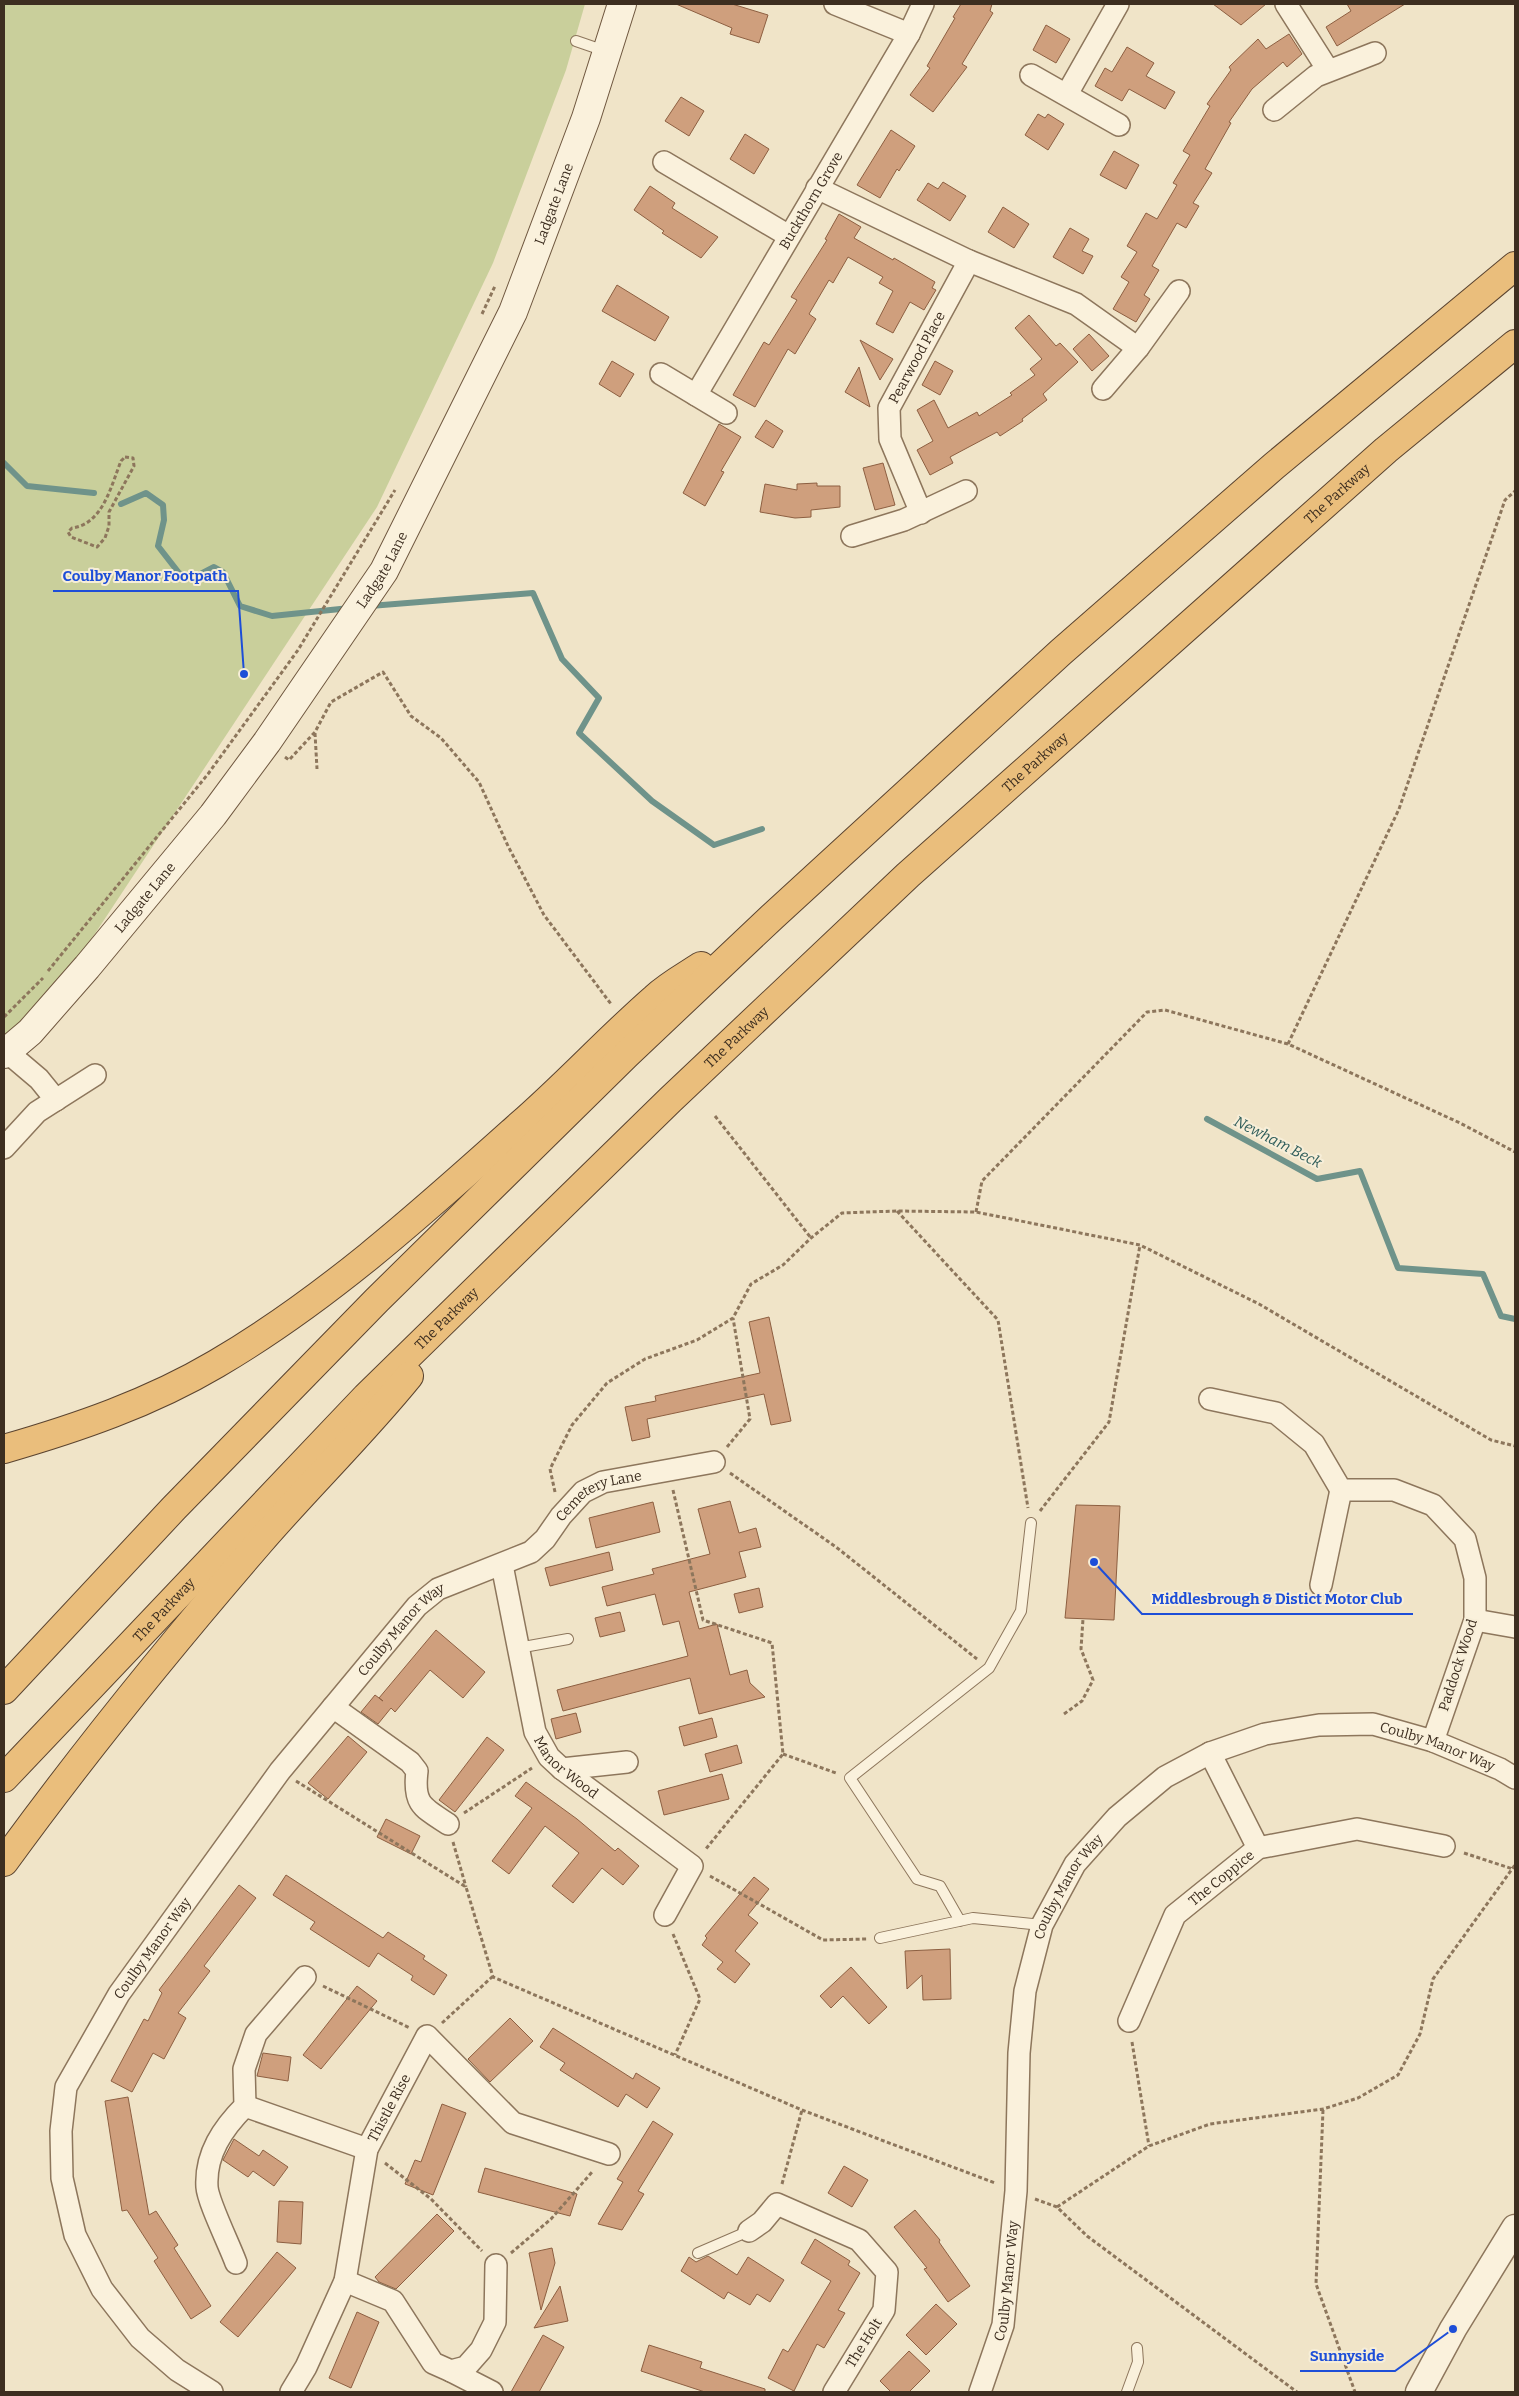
<svg xmlns="http://www.w3.org/2000/svg" width="1519" height="2396" viewBox="0 0 1519 2396" font-family="Bitter,serif">
<style>
.green{fill:#c9cf9b}
.lines{fill:none;stroke-linecap:round;stroke-linejoin:round}
.stream{stroke:#6f938a;stroke-width:6}
.building{fill:#cf9f7d;stroke:#8d5f41}
.service-casing{stroke:#8d765c;stroke-width:12}
.minor-casing{stroke:#8d765c;stroke-width:24}
.tertiary-casing{stroke:#8d765c;stroke-width:29}
.secondary-casing{stroke:#6f573f;stroke-width:30}
.trunk-casing{stroke:#5b4430;stroke-width:30}
.path{stroke:#8d765c;stroke-width:3;stroke-dasharray:4 2.5;stroke-linecap:butt}
.service{stroke:#faf1dc;stroke-width:10}
.minor{stroke:#faf1dc;stroke-width:21}
.tertiary{stroke:#faf1dc;stroke-width:26}
.secondary{stroke:#faf1dc;stroke-width:28}
.trunk{stroke:#eabe7c;stroke-width:28}
.labels{text-anchor:middle;dominant-baseline:central;stroke-width:4;stroke-linejoin:round;paint-order:stroke}
.street-label{font-size:14px;fill:#3d2e20;stroke:#f7eed8}
.water-label{font-size:15px;font-style:italic;fill:#2f5d5a;stroke:#f7eed8}
.leader{fill:none;stroke:#1d4ed8;stroke-width:2}
.callout-dot{fill:#1d4ed8;stroke:#f7eed8;stroke-width:2}
.callout-label{font-size:15px;text-anchor:middle;font-weight:bold;fill:#1d4ed8;stroke:#f7eed8;stroke-width:4;stroke-linejoin:round;paint-order:stroke}
</style>
<rect width="100%" height="100%" fill="#f0e4c8"/>
<!-- green -->
<path class="green" d="M 4,4 L 585,4 L 566,70 L 493,263 L 377,507 L 30,1032 L 4,1050 Z"/>
<g class="lines">
<!-- stream -->
<path class="stream" d="M 4,463 L 27,486 L 94,493
M 121,504 L 146,493 L 163,505 L 164,520 L 158,546 L 179,573 L 191,579 L 214,567 L 223,572 L 240,606 L 272,616 L 350,608
M 370,606 L 533,593 L 562,659 L 599,698 L 579,733 L 652,801 L 714,845 L 762,829
M 1207,1119 L 1317,1179 L 1360,1171 L 1398,1268 L 1483,1274 L 1501,1316 L 1515,1319"/>
</g>
<!-- building -->
<path class="building" d="M 676,4 L 732,4 L 768,15 L 759,43 L 730,34 L 732,28 Z
M 961,4 L 992,4 L 990,11 L 993,13 L 962,64 L 967,67 L 933,112 L 910,95 L 930,68 L 927,66 L 955,18 L 953,17 Z
M 1213,4 L 1266,4 L 1241,25 Z
M 1347,4 L 1405,4 L 1337,46 L 1326,27 L 1351,11 Z
M 1046,25 L 1070,39 L 1056,63 L 1033,50 Z
M 1289,34 L 1302,54 L 1287,67 L 1283,62 L 1252,89 L 1229,122 L 1231,123 L 1205,169 L 1212,173 L 1193,203 L 1199,206 L 1186,228 L 1177,223 L 1152,266 L 1159,270 L 1144,295 L 1150,299 L 1136,322 L 1113,309 L 1129,282 L 1121,277 L 1137,252 L 1127,246 L 1146,213 L 1157,219 L 1177,185 L 1173,183 L 1190,155 L 1183,151 L 1210,106 L 1207,104 L 1231,70 L 1229,67 L 1258,39 L 1266,49 Z
M 1127,47 L 1154,63 L 1146,76 L 1175,92 L 1165,109 L 1129,89 L 1122,101 L 1095,86 L 1105,68 L 1112,72 Z
M 681,97 L 704,111 L 689,136 L 665,121 Z
M 1038,114 L 1045,118 L 1048,114 L 1064,124 L 1048,150 L 1025,135 Z
M 891,130 L 915,146 L 899,171 L 897,169 L 880,198 L 857,185 Z
M 745,134 L 769,149 L 754,174 L 730,159 Z
M 1114,151 L 1139,165 L 1126,189 L 1100,175 Z
M 943,182 L 966,196 L 950,221 L 917,200 L 928,183 L 938,189 Z
M 650,186 L 675,203 L 672,208 L 718,237 L 701,258 L 662,233 L 664,231 L 634,210 Z
M 1003,207 L 1029,224 L 1014,248 L 988,232 Z
M 839,214 L 861,227 L 854,238 L 893,260 L 894,258 L 935,282 L 932,288 L 936,290 L 924,310 L 910,302 L 893,333 L 876,324 L 893,291 L 879,283 L 883,277 L 848,257 L 833,283 L 829,280 L 809,314 L 816,319 L 795,354 L 788,349 L 755,407 L 733,395 L 764,342 L 769,345 L 797,300 L 791,297 L 827,240 L 825,239 Z
M 1070,228 L 1089,239 L 1082,251 L 1093,256 L 1083,274 L 1053,257 Z
M 617,285 L 669,317 L 655,341 L 602,311 Z
M 1029,315 L 1056,346 L 1060,343 L 1078,362 L 1043,394 L 1047,400 L 1022,419 L 1023,421 L 1000,436 L 997,432 L 950,457 L 953,463 L 930,475 L 917,450 L 933,441 L 917,410 L 934,400 L 948,428 L 977,412 L 979,416 L 1012,395 L 1010,393 L 1035,375 L 1030,369 L 1042,359 L 1015,328 Z
M 1089,334 L 1109,356 L 1092,371 L 1073,349 Z
M 860,340 L 893,359 L 880,380 Z
M 612,361 L 634,374 L 620,397 L 599,384 Z
M 935,361 L 953,371 L 940,395 L 922,385 Z
M 859,367 L 870,407 L 845,392 Z
M 766,420 L 783,431 L 773,448 L 755,437 Z
M 719,424 L 741,437 L 721,471 L 724,472 L 705,506 L 683,493 Z
M 883,463 L 895,505 L 875,510 L 863,468 Z
M 817,483 L 817,486 L 840,486 L 840,507 L 811,510 L 811,517 L 795,518 L 760,512 L 765,484 L 797,490 L 797,484 Z
M 769,1317 L 791,1421 L 771,1425 L 764,1394 L 647,1419 L 650,1437 L 632,1441 L 625,1407 L 656,1401 L 655,1396 L 760,1373 L 749,1322 Z
M 730,1501 L 739,1533 L 756,1528 L 761,1547 L 739,1552 L 746,1577 L 689,1592 L 699,1629 L 717,1624 L 730,1675 L 747,1670 L 750,1683 L 765,1697 L 699,1714 L 690,1678 L 563,1711 L 557,1690 L 688,1656 L 679,1621 L 663,1625 L 655,1594 L 607,1606 L 602,1587 L 654,1574 L 652,1569 L 710,1554 L 698,1509 Z
M 653,1502 L 660,1532 L 596,1548 L 589,1518 Z
M 1076,1505 L 1120,1506 L 1114,1620 L 1065,1618 Z
M 609,1552 L 613,1570 L 550,1586 L 545,1568 Z
M 759,1588 L 763,1607 L 739,1613 L 734,1594 Z
M 620,1612 L 625,1631 L 600,1637 L 595,1618 Z
M 436,1630 L 485,1672 L 463,1698 L 430,1670 L 395,1712 L 391,1708 L 378,1724 L 361,1712 L 375,1695 L 383,1701 L 379,1698 Z
M 576,1713 L 581,1732 L 556,1739 L 551,1719 Z
M 712,1718 L 717,1737 L 684,1746 L 679,1727 Z
M 348,1736 L 367,1752 L 328,1799 L 308,1783 Z
M 487,1737 L 504,1750 L 455,1812 L 439,1800 Z
M 737,1745 L 742,1763 L 710,1772 L 705,1754 Z
M 722,1774 L 729,1799 L 664,1815 L 658,1791 Z
M 526,1782 L 577,1819 L 615,1851 L 618,1848 L 639,1866 L 623,1885 L 602,1868 L 573,1903 L 552,1886 L 579,1853 L 545,1826 L 509,1874 L 492,1861 L 532,1808 L 515,1796 Z
M 386,1819 L 420,1836 L 411,1854 L 377,1837 Z
M 286,1875 L 383,1938 L 388,1932 L 425,1956 L 423,1959 L 447,1975 L 434,1995 L 411,1980 L 413,1976 L 378,1953 L 369,1967 L 310,1929 L 315,1922 L 273,1895 Z
M 754,1877 L 769,1889 L 748,1915 L 758,1923 L 735,1951 L 750,1964 L 735,1983 L 717,1969 L 723,1962 L 702,1945 L 707,1938 L 705,1936 Z
M 239,1885 L 256,1898 L 204,1966 L 210,1971 L 178,2013 L 186,2018 L 164,2059 L 153,2053 L 132,2092 L 111,2081 L 144,2019 L 148,2021 L 162,1993 L 159,1990 Z
M 950,1949 L 951,1999 L 923,2000 L 922,1975 L 907,1989 L 905,1951 Z
M 851,1967 L 887,2007 L 869,2024 L 843,1996 L 831,2008 L 820,1996 Z
M 357,1986 L 377,2001 L 321,2069 L 303,2055 Z
M 510,2018 L 533,2041 L 490,2082 L 468,2059 Z
M 553,2028 L 633,2079 L 636,2073 L 660,2088 L 647,2108 L 626,2094 L 618,2107 L 560,2070 L 565,2063 L 540,2047 Z
M 263,2053 L 291,2057 L 288,2081 L 257,2076 Z
M 128,2097 L 149,2215 L 156,2211 L 178,2245 L 174,2248 L 211,2306 L 191,2319 L 154,2261 L 158,2258 L 127,2210 L 122,2211 L 105,2101 Z
M 442,2104 L 466,2113 L 433,2195 L 405,2184 L 415,2160 L 421,2162 Z
M 653,2121 L 673,2134 L 638,2191 L 644,2194 L 622,2230 L 598,2224 L 623,2182 L 617,2179 Z
M 234,2139 L 259,2156 L 263,2150 L 288,2167 L 274,2186 L 253,2171 L 248,2177 L 223,2160 Z
M 844,2166 L 868,2180 L 852,2207 L 828,2193 Z
M 485,2168 L 577,2194 L 570,2216 L 478,2192 Z
M 279,2201 L 303,2202 L 301,2244 L 277,2242 Z
M 915,2210 L 940,2240 L 939,2242 L 970,2286 L 948,2302 L 924,2269 L 927,2268 L 894,2227 Z
M 437,2214 L 454,2231 L 396,2289 L 379,2282 L 375,2277 Z
M 815,2239 L 850,2261 L 848,2265 L 860,2273 L 838,2310 L 845,2313 L 824,2348 L 817,2344 L 794,2391 L 768,2378 L 783,2349 L 788,2352 L 831,2281 L 801,2263 Z
M 552,2248 L 555,2263 L 541,2310 L 529,2253 Z
M 277,2252 L 296,2268 L 238,2337 L 220,2322 Z
M 708,2256 L 737,2275 L 748,2257 L 784,2280 L 770,2302 L 757,2294 L 750,2305 L 728,2292 L 724,2299 L 681,2271 L 689,2257 L 696,2262 Z
M 560,2286 L 568,2321 L 534,2328 Z
M 936,2304 L 957,2324 L 926,2355 L 906,2335 Z
M 357,2312 L 379,2322 L 351,2388 L 329,2378 Z
M 543,2335 L 564,2347 L 539,2392 L 511,2392 Z
M 649,2345 L 702,2362 L 700,2368 L 765,2389 L 765,2392 L 705,2392 L 641,2371 Z
M 909,2351 L 930,2371 L 909,2392 L 891,2392 L 880,2381 Z"/>
<g class="lines">
<!-- service casing -->
<g class="service-casing">
<path id="service" d="M 576,41 L 605,51
M 518,1648 L 568,1639
M 960,1921 L 940,1886 L 917,1879 L 850,1778 L 989,1668 L 1021,1611 L 1031,1523
M 880,1938 L 973,1918 L 1042,1925
M 698,2253 L 749,2231
M 1127,2392 L 1138,2362 L 1137,2348"/>
</g>
<!-- minor casing -->
<g class="minor-casing">
<g id="minor">
<path d="M 835,4 L 909,34"/>
<path d="M 1286,4 L 1328,70"/>
<path d="M 1031,75 L 1119,125"/>
<path d="M 1067,94 L 1118,4"/>
<path d="M 1274,110 L 1316,76 L 1375,53"/>
<path d="M 664,162 L 789,236"/>
<path d="M 817,188 L 969,261 L 1076,304 L 1138,348"/>
<path d="M 661,374 L 726,413"/>
<path d="M 1103,389 L 1138,348 L 1179,291"/>
<path id="s1" d="M 696,395 L 909,34 L 923,4"/>
<path id="s2" d="M 921,513 L 890,439 L 889,408 L 969,261"/>
<path d="M 852,536 L 904,520 L 966,491"/>
<path d="M 6,1051 L 39,1079 L 56,1100"/>
<path d="M 4,1148 L 37,1112 L 95,1075"/>
<path d="M 1210,1399 L 1276,1413 L 1314,1444 L 1341,1490 L 1394,1490 L 1433,1505 L 1465,1539 L 1475,1578 L 1475,1620 L 1433,1741"/>
<path id="s3" d="M 502,1565 L 535,1732 L 549,1757 L 562,1769 L 692,1866 L 665,1915"/>
<path d="M 1321,1585 L 1341,1490"/>
<path d="M 1475,1620 L 1515,1627"/>
<path d="M 333,1707 L 410,1762 L 417,1771 C 413,1804 422,1807 448,1824"/>
<path d="M 1210,1753 L 1258,1848"/>
<path d="M 562,1769 L 627,1762"/>
<path id="s4" d="M 1129,2021 L 1175,1915 L 1258,1848 L 1357,1829 L 1444,1846"/>
<path d="M 245,2106 L 367,2149"/>
<path d="M 749,2231 L 762,2222 L 777,2204 L 859,2240 L 887,2272 L 884,2310 L 834,2392"/>
<path d="M 236,2263 C 230,2246 208,2202 207,2187 C 205,2154 223,2128 245,2106 L 244,2069 L 256,2034 L 305,1977"/>
<path d="M 345,2281 L 393,2301 L 433,2363 L 451,2371 L 466,2367 L 481,2350 L 495,2322 L 496,2265"/>
<path d="M 451,2371 L 492,2392"/>
<path id="s5" d="M 212,2392 L 177,2370 L 140,2338 L 102,2289 L 75,2235 L 62,2178 L 61,2131 L 66,2087 L 119,1994 L 280,1771 L 417,1606 L 438,1589 L 531,1552 L 545,1539 L 561,1516 L 583,1492 L 603,1482 L 714,1462"/>
<path id="s6" d="M 291,2392 L 306,2367 L 345,2281 L 367,2149 L 427,2036 L 513,2123 L 609,2154"/>
<path id="s7" d="M 980,2392 L 1003,2325 L 1016,2191 L 1019,2053 L 1025,1991 L 1042,1925 L 1075,1864 L 1117,1817 L 1165,1777 L 1210,1753 L 1265,1734 L 1319,1725 L 1373,1724 L 1433,1741 L 1500,1769 L 1515,1778"/>
</g>
</g>
<!-- tertiary casing -->
<g class="tertiary-casing">
<path id="tertiary" d="M 1419,2392 L 1453,2329 L 1515,2228"/>
</g>
<!-- secondary casing -->
<g class="secondary-casing">
<g id="secondary">
<path id="s8" d="M 4,1054 L 30,1032 L 87,967 L 213,815 L 267,742 L 384,571 L 513,312 L 586,118 L 622,4"/>
</g>
</g>
<!-- trunk casing -->
<g class="trunk-casing">
<g id="trunk">
<path d="M 4,1449 C 77,1428 150,1403 216,1364 C 327,1299 424,1211 520,1125 C 567,1084 609,1038 655,998 C 669,985 686,976 701,966"/>
<path d="M 4,1690 L 174,1508 L 377,1300 L 626,1055 L 772,917 L 1061,652 L 1274,466 L 1515,266"/>
<path id="s9" d="M 4,1778 L 366,1397 L 670,1100 L 908,875 L 1386,450 L 1515,344"/>
<path d="M 4,1862 C 84,1752 170,1646 259,1543 C 308,1486 362,1434 409,1376"/>
</g>
</g>
<!-- path -->
<path class="path" d="M 482,314 L 495,286
M 125,457 L 133,458 L 134,466 L 109,512 L 109,526 L 105,538 L 97,547 L 71,537 L 68,532 L 72,528 C 103,524 111,486 121,461 Z
M 315,733 L 317,769
M 285,757 L 289,760 L 315,732 L 331,702 L 383,672 L 411,716 L 441,738 L 479,782 L 508,846 L 544,915 L 611,1004
M 48,971 L 208,774 L 298,650 L 395,490
M 4,1017 L 43,978
M 1288,1044 L 1399,809 L 1505,500 L 1515,491
M 715,1116 L 811,1238
M 897,1211 L 998,1320 L 1028,1508
M 976,1212 L 982,1181 L 1147,1012 L 1165,1010 L 1288,1044 L 1460,1123 L 1515,1152
M 727,1447 L 750,1419 L 733,1318
M 730,1473 L 836,1547 L 977,1659
M 673,1490 L 703,1620 L 772,1643 L 783,1754 L 705,1850
M 555,1492 L 550,1469 L 572,1425 L 607,1383 L 645,1359 L 697,1340 L 733,1318 L 751,1284 L 783,1265 L 811,1238 L 842,1213 L 896,1211 L 976,1212 L 1140,1245 L 1259,1304 L 1491,1440 L 1515,1446
M 1040,1511 L 1109,1422 L 1140,1245
M 1064,1714 L 1082,1701 L 1093,1680 L 1081,1649 L 1083,1619
M 783,1754 L 836,1773
M 296,1781 L 466,1887 L 493,1977 L 802,2110 L 995,2183
M 464,1813 L 532,1768
M 453,1842 L 466,1887
M 1464,1853 L 1513,1869
M 710,1876 L 823,1940 L 867,1939
M 673,1934 L 700,1999 L 675,2055
M 323,1986 L 410,2028
M 442,2023 L 492,1977
M 1132,2042 L 1149,2146
M 1323,2110 L 1316,2284 L 1355,2392
M 385,2163 L 431,2199 L 482,2251
M 782,2184 L 802,2110
M 1035,2199 L 1057,2207 L 1087,2236 L 1297,2392
M 1057,2207 L 1149,2146 L 1210,2124 L 1323,2109 L 1358,2098 L 1398,2075 L 1420,2034 L 1433,1979 L 1515,1865
M 511,2253 L 551,2219 L 593,2171"/>
<!-- service -->
<use href="#service" class="service"/>
<!-- minor -->
<use href="#minor" class="minor"/>
<!-- tertiary -->
<use href="#tertiary" class="tertiary"/>
<!-- secondary -->
<use href="#secondary" class="secondary"/>
<!-- trunk -->
<use href="#trunk" class="trunk"/>
</g>
<g class="labels">
<!-- street labels -->
<g class="street-label">
<text stroke="none"><textPath href="#s1" startOffset="226">Buckthorn Grove</textPath></text>
<text stroke="none"><textPath href="#s8" startOffset="1021">Ladgate Lane</textPath></text>
<text stroke="none"><textPath href="#s2" startOffset="169">Pearwood Place</textPath></text>
<text stroke="none"><textPath href="#s9" startOffset="1852">The Parkway</textPath></text>
<text stroke="none"><textPath href="#s8" startOffset="616">Ladgate Lane</textPath></text>
<text stroke="none"><textPath href="#s9" startOffset="1448">The Parkway</textPath></text>
<text stroke="none"><textPath href="#s8" startOffset="211">Ladgate Lane</textPath></text>
<text stroke="none"><textPath href="#s9" startOffset="1042">The Parkway</textPath></text>
<text stroke="none"><textPath href="#s9" startOffset="638">The Parkway</textPath></text>
<text stroke="none"><textPath href="#s5" startOffset="1178">Cemetery Lane</textPath></text>
<text stroke="none"><textPath href="#s9" startOffset="232">The Parkway</textPath></text>
<text stroke="none"><textPath href="#s5" startOffset="931">Coulby Manor Way</textPath></text>
<text transform="translate(1458 1665) rotate(-72)">Paddock Wood</text>
<text stroke="none"><textPath href="#s7" startOffset="955">Coulby Manor Way</textPath></text>
<text stroke="none"><textPath href="#s3" startOffset="218">Manor Wood</textPath></text>
<text stroke="none"><textPath href="#s4" startOffset="175">The Coppice</textPath></text>
<text stroke="none"><textPath href="#s7" startOffset="520">Coulby Manor Way</textPath></text>
<text stroke="none"><textPath href="#s5" startOffset="526">Coulby Manor Way</textPath></text>
<text stroke="none"><textPath href="#s6" startOffset="304">Thistle Rise</textPath></text>
<text stroke="none"><textPath href="#s7" startOffset="115">Coulby Manor Way</textPath></text>
<text transform="translate(864 2343) rotate(-58)">The Holt</text>
</g>
<!-- water labels -->
<g class="water-label">
<text transform="translate(1278 1142) rotate(27)">Newham Beck</text>
</g>
</g>
<!-- callouts -->
<path class="leader" d="M244 674L238 591H53M1094 1562L1142 1614H1413M1453 2329L1395 2371H1300"/>
<g class="callout-dot">
<circle cx="244" cy="674" r="5"/>
<circle cx="1094" cy="1562" r="5"/>
<circle cx="1453" cy="2329" r="5"/>
</g>
<g class="callout-label">
<text x="145" y="581">Coulby Manor Footpath</text>
<text x="1277" y="1604">Middlesbrough &amp; Distict Motor Club</text>
<text x="1347" y="2361">Sunnyside</text>
</g>
<!-- border -->
<rect width="1519" height="2396" fill="none" stroke="#3d2e20" stroke-width="10"/>
</svg>
